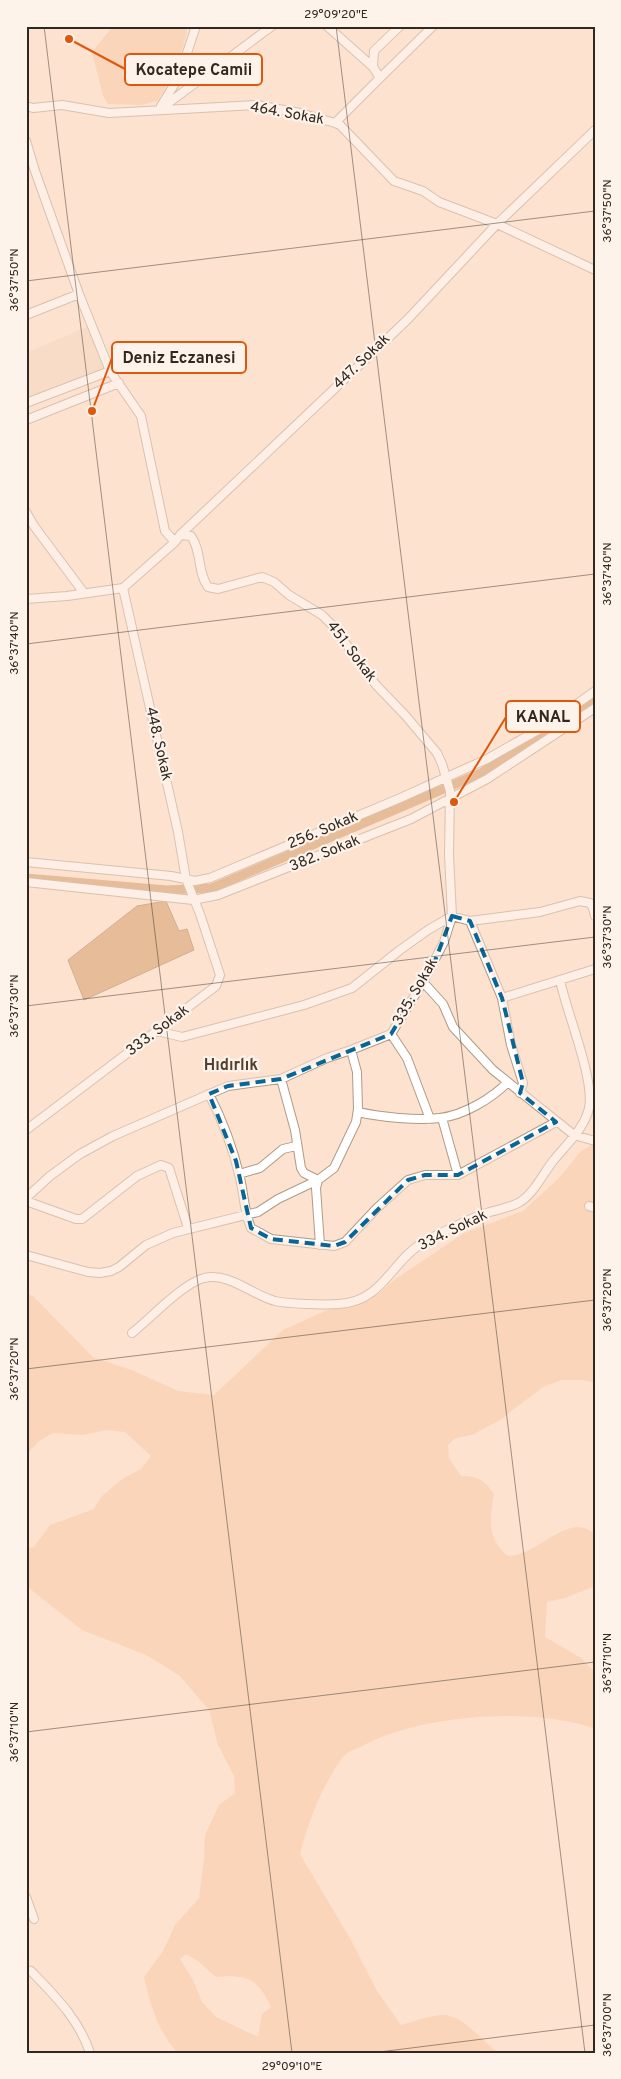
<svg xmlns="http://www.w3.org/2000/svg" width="621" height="2079" viewBox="0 0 621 2079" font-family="Overpass,sans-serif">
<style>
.built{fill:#f5d5bd}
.green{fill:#f8c69e;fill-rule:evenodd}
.water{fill:#ce8e57;stroke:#9f6f46}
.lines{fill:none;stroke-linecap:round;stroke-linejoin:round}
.canal{stroke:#ce8e57;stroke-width:9}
.minor-casing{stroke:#b19a87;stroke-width:10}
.minor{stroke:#fff;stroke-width:8}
.marked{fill:none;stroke:#086595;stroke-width:4;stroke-dasharray:10 6;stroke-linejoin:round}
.ticks{fill:none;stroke:#312820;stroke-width:1;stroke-opacity:0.45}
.labels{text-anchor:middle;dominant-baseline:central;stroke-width:4.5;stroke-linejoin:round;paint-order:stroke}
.street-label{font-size:15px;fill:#312820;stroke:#fdf3eb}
.neighbourhood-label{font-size:16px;font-weight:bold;fill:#54402f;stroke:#fdf3eb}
.leader{fill:none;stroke:#df570d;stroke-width:2}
.callout-dot{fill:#df570d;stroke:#fdf3eb;stroke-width:2}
.callout{fill:#fdf3eb;stroke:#df570d;stroke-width:2}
.callout-label{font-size:16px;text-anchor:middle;font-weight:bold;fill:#312820}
.neatline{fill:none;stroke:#312820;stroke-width:2}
.ticks-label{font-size:12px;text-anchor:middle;fill:#312820}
</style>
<rect width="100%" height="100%" fill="#fce2cf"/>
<!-- built -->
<path class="built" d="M 91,325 L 110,371 L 26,403 L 26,353 Z"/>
<!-- green -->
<path class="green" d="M 113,26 L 188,26 C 183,53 173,78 157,101 L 141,105 L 108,104 L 103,96 L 92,52 Z
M 595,1143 L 595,1383 L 582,1380 L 562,1380 L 543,1387 L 500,1420 L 474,1434 L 454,1439 L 448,1445 L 449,1458 L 461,1476 C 477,1476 485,1480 494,1494 C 490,1518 486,1538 508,1556 C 535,1556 559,1522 584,1528 C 588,1529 591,1532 595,1533 L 595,1586 L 565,1598 L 547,1602 L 545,1637 L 581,1658 L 595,1673 L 595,1729 C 532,1706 420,1715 362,1746 C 357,1749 349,1751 345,1755 C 341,1758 339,1764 336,1767 C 319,1794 308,1823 300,1854 L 351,1940 L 377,1991 L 401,2025 C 412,2022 433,2014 444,2015 C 466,2017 481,2041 499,2053 L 178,2053 C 158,2032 150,2004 144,1977 L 163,1951 L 175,1925 L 199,1898 L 204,1857 L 205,1835 L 219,1805 L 235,1793 L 234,1776 L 218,1745 L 209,1710 L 180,1676 L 146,1655 L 82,1630 L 30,1589 L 26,1579 L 26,1548 L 34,1547 L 50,1525 L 94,1509 L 101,1497 L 122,1479 L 141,1469 L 151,1456 L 125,1432 L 106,1430 L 83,1435 L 53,1433 L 39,1441 L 26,1455 L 26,1292 L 34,1297 L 93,1357 L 134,1371 L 178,1391 L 214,1395 L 283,1330 L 327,1310 L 362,1302 L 378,1294 L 394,1280 L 464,1233 L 523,1211 L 559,1178 L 581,1151 ZM 186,1954 L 198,1961 L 216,1977 C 247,1974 258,1979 271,2007 L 262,2014 L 258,2037 L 216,2017 L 202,2002 L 193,1980 L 180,1959 Z"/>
<!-- water -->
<path class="water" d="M 166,901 L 179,931 L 187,929 L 194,950 L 84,1000 L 68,960 L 137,906 Z"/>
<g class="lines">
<!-- canal -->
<path class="canal" d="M 26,878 L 167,890 L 212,888 L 481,773 L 595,699"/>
<!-- minor casing -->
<g class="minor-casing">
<path id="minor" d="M 327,26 L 373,67
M 380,78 L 433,26
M 26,106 L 33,108 L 62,105 L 109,113 L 257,105 L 300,113 L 335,123 L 340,125 L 394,181 L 423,191 L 439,202 L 497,224 L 595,270
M 161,106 L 179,77 L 196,26
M 159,110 L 272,26
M 335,123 L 380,78 L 373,67 L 374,51 L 400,26
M 26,141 L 35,171 L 79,294 L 110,371 L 141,416 L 165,531 L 175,542
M 26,315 L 79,294
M 26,403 L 110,371
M 26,420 L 119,383
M 26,512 L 34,526 L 84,593
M 123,588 L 175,542 L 180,535 L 407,320 L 497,224 L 595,130
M 26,599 L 67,596 L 123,588
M 26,862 L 171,876 L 195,881 L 210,878 L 398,799 L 487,759 L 547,725 L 595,691
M 26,882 L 193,900 L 218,895 L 411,819 L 487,779 L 595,708
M 470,921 L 502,998 L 511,1045 L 523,1083 L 520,1093
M 423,982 L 443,1004 L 453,1027 L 493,1070 L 574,1135 L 595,1141
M 502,998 L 595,969
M 157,1031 L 182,1037 L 304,1005 L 352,988 L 400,950 L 428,930 L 452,916 L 470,921 L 540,912 L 580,901 L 590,903 L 593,908 L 595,916
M 391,1034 L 407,1058 L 430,1119
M 281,1079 L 295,1130 L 301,1168 L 304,1173 L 318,1180 L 316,1188 L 320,1245
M 209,1094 C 223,1121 233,1148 240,1178 C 244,1195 244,1211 251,1228 L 271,1239 L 334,1246 L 345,1242 L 377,1208 L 408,1180 L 425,1175 L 458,1175 L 556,1122
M 358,1112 C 380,1117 418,1121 440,1118 C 464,1115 491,1099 508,1082
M 442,1118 L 458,1175
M 26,1130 L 216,986 L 220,975 L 200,914 L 186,879 L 178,832 L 123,588
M 239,1174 L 260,1168 L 283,1149 L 296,1146
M 26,1198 L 50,1176 L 80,1154 L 113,1136 L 228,1086 L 281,1079 L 327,1058 L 351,1050
M 26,1201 L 76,1219 L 82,1219 L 137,1176 L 161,1165 L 169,1168 L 188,1228
M 589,1206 L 595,1208
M 26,1255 L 88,1272 L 100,1273 L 111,1271 L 119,1267 L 146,1245 L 173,1233 L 258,1212 L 278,1199 L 318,1180 L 334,1168 L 356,1122 L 358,1109 L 357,1072 L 351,1050 L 391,1034 L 423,982 L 444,942 L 452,916 L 449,855 L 450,791 L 442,764 L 437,753 L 405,715 L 376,685 L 333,626 L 322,615 L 289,595 L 274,582 L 262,577 L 218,589 L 208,587 C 197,572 202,551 191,536 L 180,535
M 132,1333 C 151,1318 182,1284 204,1278 C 229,1272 252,1295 275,1301 C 288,1304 325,1305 339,1304 C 382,1302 392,1261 422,1243 C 440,1233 461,1223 480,1215 C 493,1210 508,1209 520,1202 C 534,1193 543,1174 553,1161 C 565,1146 585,1128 589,1108 C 595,1079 566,1011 560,980
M 26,1897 L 34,1919
M 26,1970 L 31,1971 C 55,1996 79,2019 90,2053"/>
</g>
<!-- minor -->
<use href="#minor" class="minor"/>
</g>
<!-- marked area -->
<path d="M0 0H621V2079H0ZM 452,916 L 470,921 L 502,998 L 523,1083 L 520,1093 L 556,1122 L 458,1175 L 425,1175 L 408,1180 L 345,1242 L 334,1246 L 271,1239 L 251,1228 L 236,1161 L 209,1094 L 228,1086 L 281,1079 L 391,1034 L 435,961 Z" fill="#fce2cf" fill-opacity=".55" fill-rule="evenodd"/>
<path class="marked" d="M 452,916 L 470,921 L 502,998 L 523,1083 L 520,1093 L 556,1122 L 458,1175 L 425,1175 L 408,1180 L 345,1242 L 334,1246 L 271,1239 L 251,1228 L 236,1161 L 209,1094 L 228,1086 L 281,1079 L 391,1034 L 435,961 Z"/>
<!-- ticks -->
<path class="ticks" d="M 44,26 L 292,2053M 336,26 L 585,2053M 26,281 L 595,211M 26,644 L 595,574M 26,1006 L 595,937M 26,1369 L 595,1300M 26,1732 L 595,1662M 371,2053 L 595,2025"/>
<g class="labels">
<!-- street labels -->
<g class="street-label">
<text transform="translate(287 114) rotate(10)">464. Sokak</text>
<text transform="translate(362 362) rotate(-44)">447. Sokak</text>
<text transform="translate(351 652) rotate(53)">451. Sokak</text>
<text transform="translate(158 744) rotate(77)">448. Sokak</text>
<text transform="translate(323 831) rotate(-23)">256. Sokak</text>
<text transform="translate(325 854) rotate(-22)">382. Sokak</text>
<text transform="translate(416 992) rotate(-60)">335. Sokak</text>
<text transform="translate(158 1031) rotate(-37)">333. Sokak</text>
<text transform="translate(453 1231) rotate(-26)">334. Sokak</text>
</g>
<!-- neighbourhood labels -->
<g class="neighbourhood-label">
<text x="231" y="1066">Hıdırlık</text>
</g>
</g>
<!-- callouts -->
<path class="leader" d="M69 39L125 69M92 411L112 358M454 802L506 717"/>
<g class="callout-dot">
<circle cx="69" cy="39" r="5"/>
<circle cx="92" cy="411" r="5"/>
<circle cx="454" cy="802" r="5"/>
</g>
<g class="callout">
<rect x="125" y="54" width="137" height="31" rx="5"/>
<rect x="112" y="342" width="134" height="31" rx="5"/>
<rect x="506" y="701" width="74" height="31" rx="5"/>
</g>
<g class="callout-label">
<text x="194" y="75">Kocatepe Camii</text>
<text x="179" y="363">Deniz Eczanesi</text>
<text x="543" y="722">KANAL</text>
</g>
<!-- border -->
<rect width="621" height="2079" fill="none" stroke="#fdf3eb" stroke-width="55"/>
<rect x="28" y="28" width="566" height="2024" class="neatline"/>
<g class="ticks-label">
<text x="336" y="18">29°09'20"E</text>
<text transform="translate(607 211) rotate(-90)" y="4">36°37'50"N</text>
<text transform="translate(14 280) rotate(-90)" y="4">36°37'50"N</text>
<text transform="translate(607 574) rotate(-90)" y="4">36°37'40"N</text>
<text transform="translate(14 643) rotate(-90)" y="4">36°37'40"N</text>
<text transform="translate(607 937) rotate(-90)" y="4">36°37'30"N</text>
<text transform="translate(14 1006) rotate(-90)" y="4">36°37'30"N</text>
<text transform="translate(607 1300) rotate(-90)" y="4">36°37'20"N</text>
<text transform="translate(14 1369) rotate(-90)" y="4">36°37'20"N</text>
<text transform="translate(607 1663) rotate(-90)" y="4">36°37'10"N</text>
<text transform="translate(14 1732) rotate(-90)" y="4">36°37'10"N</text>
<text transform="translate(607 2025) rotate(-90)" y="4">36°37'00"N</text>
<text x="292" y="2070">29°09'10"E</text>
</g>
</svg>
